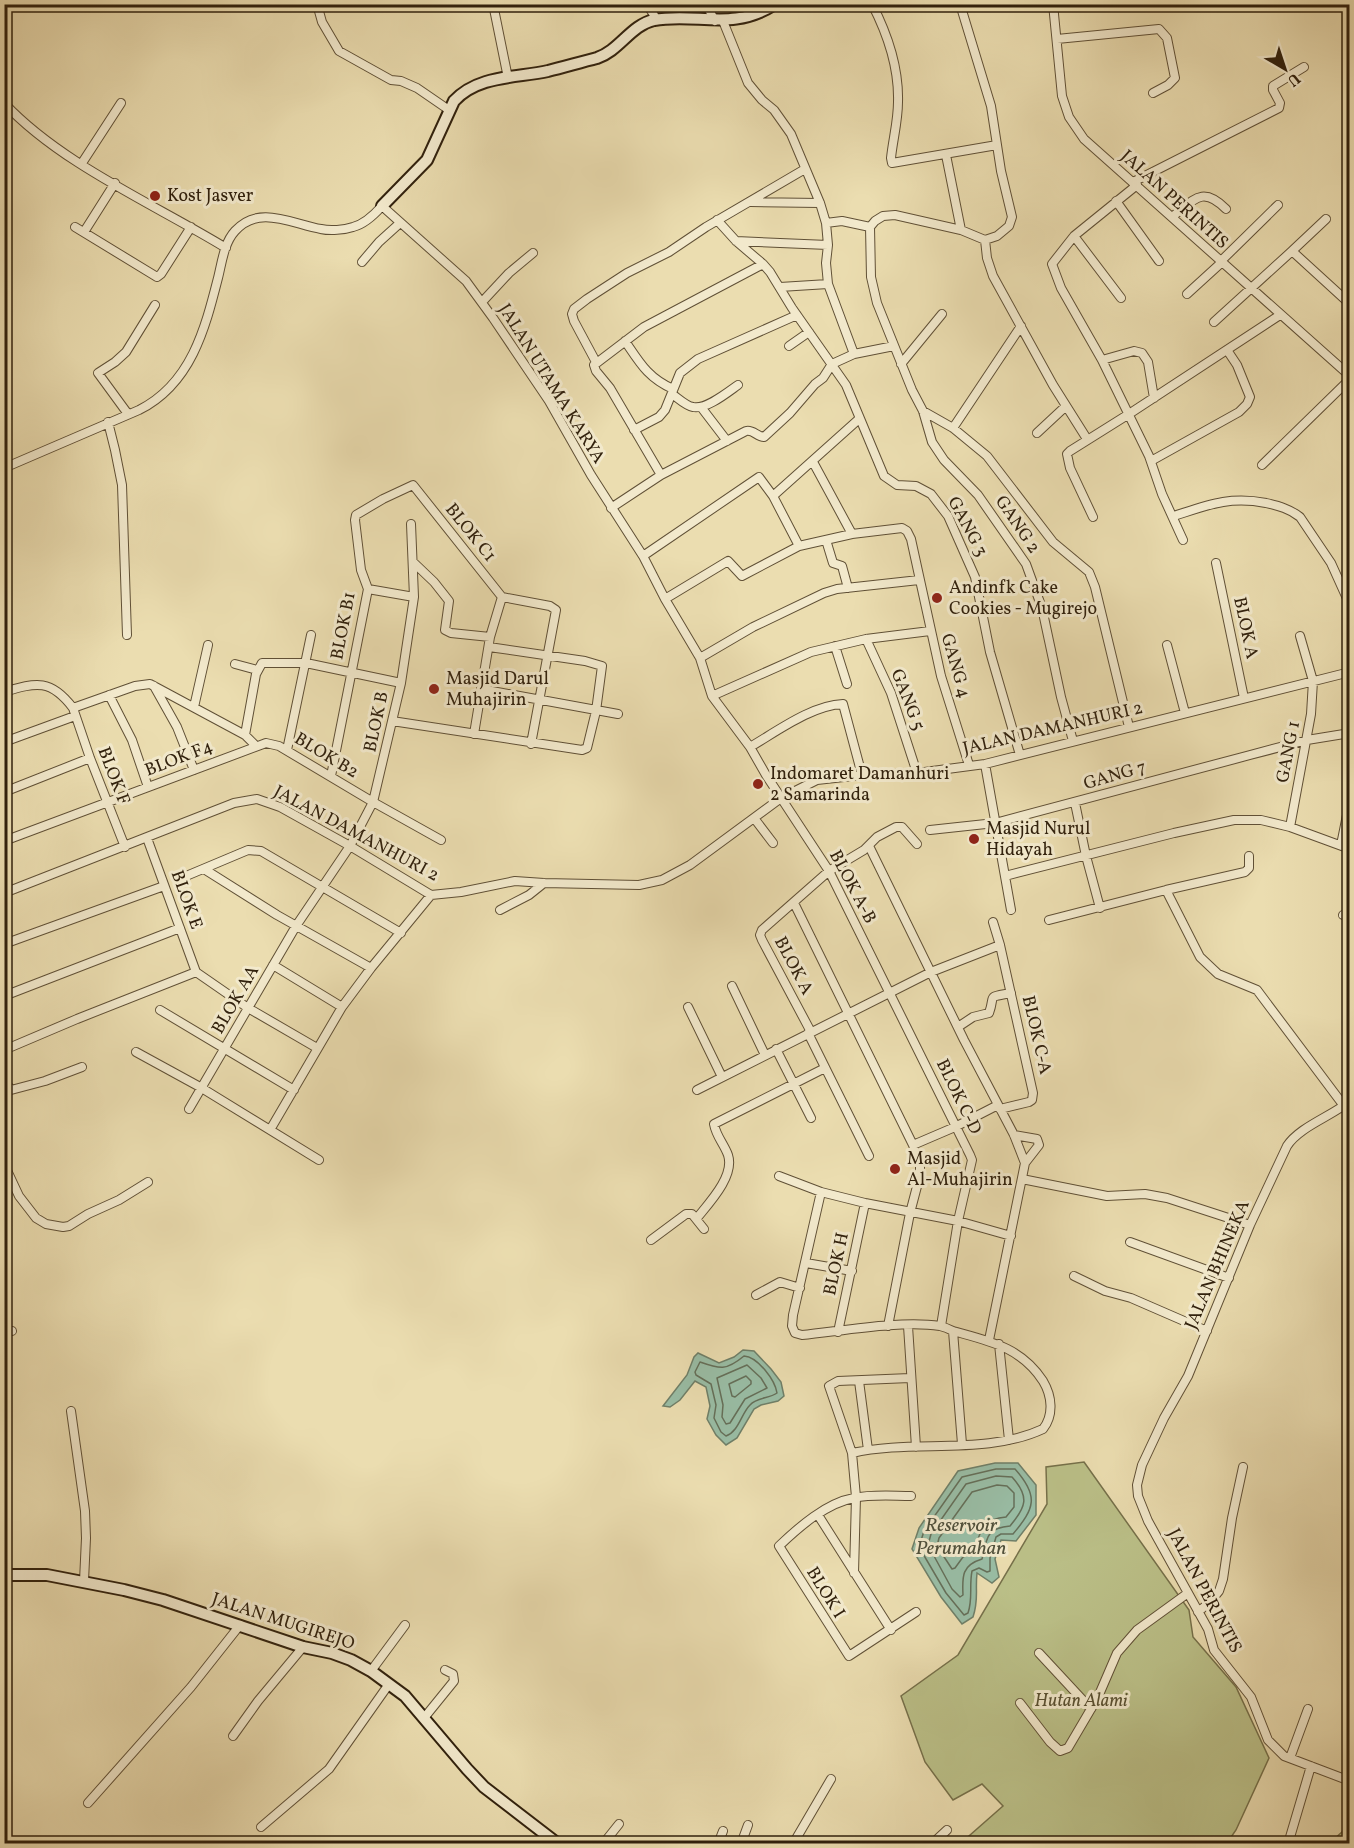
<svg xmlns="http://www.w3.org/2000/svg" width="1354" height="1848" viewBox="0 0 1354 1848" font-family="Vollkorn,serif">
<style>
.green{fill:#bbc088;stroke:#76704a;stroke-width:1.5}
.water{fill:#99bda5;stroke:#6f7f68;stroke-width:1.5}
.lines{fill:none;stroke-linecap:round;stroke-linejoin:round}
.shore{stroke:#656f59;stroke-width:1.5}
.street-casing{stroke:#605036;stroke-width:10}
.secondary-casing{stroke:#31210d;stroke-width:14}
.street{stroke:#f2e9cc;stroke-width:8}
.secondary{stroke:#f2e9cc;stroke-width:10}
.poi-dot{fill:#8f2418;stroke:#f2e9cc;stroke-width:2}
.labels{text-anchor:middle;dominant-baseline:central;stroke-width:6;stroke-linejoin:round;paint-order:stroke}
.poi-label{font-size:18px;fill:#31210d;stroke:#f2e9cc;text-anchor:start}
.street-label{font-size:18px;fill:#31210d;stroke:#f2e9cc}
.park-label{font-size:18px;font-style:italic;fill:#5a5132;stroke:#f2e9cc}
.water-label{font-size:20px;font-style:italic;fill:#50503b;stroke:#f2e9cc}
</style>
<rect width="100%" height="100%" fill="#ebddb0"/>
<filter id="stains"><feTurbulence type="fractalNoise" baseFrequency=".00333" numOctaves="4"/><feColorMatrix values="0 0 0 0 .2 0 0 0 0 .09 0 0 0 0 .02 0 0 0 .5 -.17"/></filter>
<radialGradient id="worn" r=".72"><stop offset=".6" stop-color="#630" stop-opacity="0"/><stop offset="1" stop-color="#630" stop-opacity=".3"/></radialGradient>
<!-- green -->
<path class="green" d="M 1084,1462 L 1189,1610 L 1193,1637 L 1236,1687 L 1269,1758 L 1236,1830 L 1227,1843 L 961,1843 L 1003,1806 L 982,1784 L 953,1800 L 925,1762 L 901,1696 L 958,1655 L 1047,1504 L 1046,1467 Z
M 1343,1831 L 1349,1832 L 1349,1843 L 1330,1843 Z"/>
<!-- water -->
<path class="water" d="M 743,1350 L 754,1351 L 771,1369 L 781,1382 L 784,1396 L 778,1401 L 761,1405 L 754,1409 L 737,1438 L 726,1445 L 716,1435 L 707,1419 L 710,1406 L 706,1387 L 695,1381 L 680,1400 L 670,1407 L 663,1406 L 687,1375 L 694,1357 L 698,1353 L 719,1363 L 734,1357 Z
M 995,1463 L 1018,1463 L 1036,1485 L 1036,1515 L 1016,1541 L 1001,1540 L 995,1559 L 999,1577 L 992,1583 L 977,1573 C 975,1591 979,1599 973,1617 L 962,1624 L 941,1597 L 912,1549 L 919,1528 L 958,1471 Z"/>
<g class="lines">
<!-- shore -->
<path class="shore" d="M 744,1356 C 758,1357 775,1380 777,1393 C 769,1399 757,1397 750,1405 C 741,1414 739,1431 726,1436 L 721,1432 L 714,1418 L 716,1405 L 711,1384 L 696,1375 L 695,1372 L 700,1362 C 720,1369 726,1371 744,1356 Z
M 747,1365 L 761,1378 L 767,1388 L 745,1399 L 730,1423 L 726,1424 L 722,1417 L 723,1405 L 717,1378 Z
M 746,1376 L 751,1381 L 751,1384 L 735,1397 L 732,1396 L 729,1384 Z
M 996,1469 L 1015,1469 C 1039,1496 1035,1508 1013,1534 L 1001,1534 L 996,1537 L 990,1558 L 990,1571 L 987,1572 L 979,1568 L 972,1571 C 969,1586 973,1599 968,1613 L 964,1615 L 946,1593 L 919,1547 L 924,1531 L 962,1477 Z
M 996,1476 L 1012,1477 C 1030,1497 1026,1507 1010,1526 C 986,1528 987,1538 982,1559 C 962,1565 962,1576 963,1595 L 960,1597 L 952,1589 L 928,1545 L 931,1534 L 966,1484 Z
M 997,1485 L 1007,1486 L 1014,1493 L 1014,1507 L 1006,1517 C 981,1519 981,1531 974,1551 L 963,1557 L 955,1568 L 952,1569 L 937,1546 L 939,1538 L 972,1492 Z"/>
<!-- street casing -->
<g class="street-casing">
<path id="street" d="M 317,4 L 322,22 L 339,51 L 391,80 L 401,81 L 417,88 L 449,110
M 493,4 L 508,78
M 647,4 L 657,20
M 706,4 L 715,21
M 872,4 C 888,35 899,68 898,102 C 898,121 893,139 891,158 L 892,163 L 997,145
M 1053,4 L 1062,96 L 1069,117 L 1084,139 L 1350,376
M 1057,39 L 1159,29 L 1167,38 L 1175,78 L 1168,85 L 1153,93
M 4,103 C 61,164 154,204 226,248
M 946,155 L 961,230
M 82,163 L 121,103
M 1133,182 L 1279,108 L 1280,103 L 1273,90 L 1273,86 L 1304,67
M 1137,185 L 1074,236 L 1052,264 L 1061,288 L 1102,360 L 1149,456 L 1162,494 L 1183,540
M 1116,201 L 1159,261
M 751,202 L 820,203
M 1172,217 C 1194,200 1202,185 1226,209
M 717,220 L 736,241 L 763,264 L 770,272 L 792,308 L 846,385 L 884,476 L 897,485 L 916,486 L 931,494 L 948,516 L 975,577 L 990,652 L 1020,755
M 826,223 L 842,221 L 870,227
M 75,227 L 157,277 L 161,274 L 191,227
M 870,227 L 871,277 L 877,303 L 912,390 L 923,411 L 932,442 L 944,460 L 978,495 L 1026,564 L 1042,608 L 1061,697 L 1073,741
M 870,227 L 875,221 L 883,216 L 895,215 L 961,230 L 985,240 L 997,236 L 1009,226 L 1012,217 L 1001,171 L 991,106 L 960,4
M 84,232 L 115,183
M 1074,236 L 1121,298
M 985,240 L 987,258 L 993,276 L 1053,385 L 1087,439
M 736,241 L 828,245
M 1292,251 L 1326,219
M 362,262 L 379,242 L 400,223
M 1220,262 L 1278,205
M 780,287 L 828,284
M 1187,294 L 1221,263
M 482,302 L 509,273 L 533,253
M 1214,322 L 1292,251 L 1350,304
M 625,341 C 640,363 648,378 673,389
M 789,346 L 809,332
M 854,354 L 894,346
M 1102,360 L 1134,351 L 1142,353 L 1148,362 L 1154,398
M 596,362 L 574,321 L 572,314 L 574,309 L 587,299 L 627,273 L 669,252 L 706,227 L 805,169
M 901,364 L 942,314
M 672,394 C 678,398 686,406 693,407 C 706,410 728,392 738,385
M 701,407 L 727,441
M 923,411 L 953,428 L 987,456 L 1053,542 L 1089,572 L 1095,587 L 1129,727
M 128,414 L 98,373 L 115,362 L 126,352 L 155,305
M 108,422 L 115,450 L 122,485 L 127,635
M 953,428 L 1021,326
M 634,430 L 659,417 L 665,410 L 680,373 L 698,359 L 797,315
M 1037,433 L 1066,406
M 1151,461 L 1239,412 L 1247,404 L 1250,397 L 1237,365 L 1227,350
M 813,462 L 852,534
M 1262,465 L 1350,379
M 4,468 L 139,410 C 191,384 205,329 218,278 C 222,262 224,243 235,231 C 259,204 292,224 321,229 C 330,231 344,230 353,227 C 365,224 374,215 382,206 L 466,281 L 493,318 L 549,401 L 591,475 L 643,556 L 665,599 L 700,658 L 712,696 L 750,747 L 766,775 L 829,871 L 970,1155 L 972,1160 L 958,1221 L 941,1326
M 661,475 L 610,388 L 596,371 L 594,365 L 644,327 L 763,264
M 773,496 L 859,419
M 611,508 L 661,475 L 746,431 C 753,429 757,437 764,437 L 790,413 L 815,384 L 823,378 L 832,364 L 854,354 L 828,284 L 826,263 L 828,245 L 826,223 L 820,203 L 791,134 L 774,110 L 762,100 L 748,83 L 723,21
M 1174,516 C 1208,505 1229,496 1266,503 C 1279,506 1290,509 1300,517 L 1331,563 L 1350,605
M 1093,517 L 1070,468 L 1067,454 L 1070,451 L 1129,414 L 1280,315
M 826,540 L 833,563 L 842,566 L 848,588
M 643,556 L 759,477 L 773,496 L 799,546
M 413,562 L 434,582 L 449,601 L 445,630 L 451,633 L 490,637
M 1216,563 L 1244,698
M 368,589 L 414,597
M 502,597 L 550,606 L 556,610 L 531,744
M 665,599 L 728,561 L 742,576 L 799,546 L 852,534 L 902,528 L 907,531 L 911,539 L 941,676 L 969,765
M 866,639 L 891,693 L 917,773
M 1167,645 L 1185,713
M 835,646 L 847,684
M 700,658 L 753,627 L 824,593 L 837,589 L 919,580
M 235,664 L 257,670
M 154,686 L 177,727 L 194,770
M 481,689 L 618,714
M 4,692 C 37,682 51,679 73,708
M 109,695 L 132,740 L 148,787
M 712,696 L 811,652 L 866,639 L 930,631
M 194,707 L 208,645
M 392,721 L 582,750 L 587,748 L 596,711 L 602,666 L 585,661 L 489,647
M 474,734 L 490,637 L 502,597
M 245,735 L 256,674 L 262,663 L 306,663 L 401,683
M 4,742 L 75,716
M 750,747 C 776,732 812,705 843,704 L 862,775
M 287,750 L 311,635
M 985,764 L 1011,910
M 331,776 L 368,589 L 361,570 L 355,520 L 356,515 L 383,499 L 413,485 L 502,597
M 4,792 L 90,758
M 1075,803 L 1086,856 L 1100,908
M 754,818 L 773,843
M 1290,827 L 1311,714 L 1313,681 L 1300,636
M 930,830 L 995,823 L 1250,755 L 1307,740 L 1350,733
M 147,838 L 196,972
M 4,841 L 266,743 L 279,746 L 373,802 L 441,840
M 1341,845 L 1350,800
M 869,846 L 964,1040 L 1014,1135 L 1025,1163
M 125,847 L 90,758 L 73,708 L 135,686 L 150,684 L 245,735 L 256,746
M 204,869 L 277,915 L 371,968
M 1005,876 L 1174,833 L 1234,820 L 1261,820 L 1290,827 L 1350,849
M 179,879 L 248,850 L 261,851 L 401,933
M 1166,890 L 1200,957 L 1218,974 L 1257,990 L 1344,1106
M 4,893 L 234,803 L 257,799 L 280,807 L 350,846 L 431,895 L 461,892 L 515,881 L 544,883 L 639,885 L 662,880 L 690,865 L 781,798 L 817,780 L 862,775 L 917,773 L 985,764 L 1350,672
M 794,903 L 913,1145 L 920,1166 L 920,1175 L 910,1213 L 888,1326
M 500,910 L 529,895 L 544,883
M 1343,915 L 1350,917
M 1049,920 L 1166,890 L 1245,872 L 1249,868 L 1249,856
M 993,922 L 1000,945 L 1033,1093 L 1032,1100 L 1029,1102 L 1000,1109
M 4,944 L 164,886
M 273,965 L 342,1007
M 196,972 L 248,1008 L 317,1048
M 732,986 L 765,1055
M 4,996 L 180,928
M 688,1007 L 722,1077
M 160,1010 L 294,1090
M 958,1027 L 973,1017 L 989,1013 C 996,994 985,998 1011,993
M 811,1032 L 762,940 L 760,935 L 762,930 L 829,871 L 864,850 L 877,837 L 896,827 L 902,827 L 917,844
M 808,1033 L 869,1156
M 776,1049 L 811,1118
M 4,1050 L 77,1019 L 196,972
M 136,1052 L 200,1087 L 319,1160
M 4,1080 L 11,1090 L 45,1081 L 82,1067
M 697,1090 L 931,972 L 1000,945
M 1350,1101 C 1332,1116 1299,1127 1287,1146 L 1250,1225 L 1188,1376 L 1164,1418 L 1142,1465 L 1137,1485 L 1138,1496 L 1148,1521 L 1208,1629 L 1214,1650 L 1251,1697 L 1268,1740 L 1284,1756 L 1350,1781
M 189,1109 L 296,926 L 350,846 L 373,802 L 401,683 L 414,597 L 411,524
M 270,1130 L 342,1007 L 371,968 L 431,895
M 913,1145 L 955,1127 L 998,1105
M 4,1164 L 19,1196 L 36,1218 L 46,1224 L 63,1227 L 69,1226 L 88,1214 L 119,1200 L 148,1182
M 779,1176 L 821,1192 L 865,1203 L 958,1221 L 1011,1236
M 1022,1179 L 1107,1196 L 1145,1194 L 1167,1198 L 1250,1225
M 821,1192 L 793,1315 L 792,1326 L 795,1333 L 802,1335 C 842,1331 901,1320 940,1326 C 944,1327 949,1329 953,1331 C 989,1341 1021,1347 1043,1381 C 1052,1396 1054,1415 1043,1429 C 985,1456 914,1439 852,1453
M 697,1218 C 709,1203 735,1176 728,1155 C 724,1144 716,1136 714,1124 L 825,1068
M 651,1240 L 686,1214 L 692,1214 L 704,1229
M 1130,1242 L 1229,1278
M 806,1263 L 852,1271
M 1074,1276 L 1105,1291 L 1131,1298 L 1207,1331
M 756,1295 L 780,1282 L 800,1288
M 908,1326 L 916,1447
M 953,1331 L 962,1444
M 4,1332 L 12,1331
M 838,1332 L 865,1203
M 989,1340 L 1025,1163 L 1039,1145 L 1037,1139 L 1014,1135
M 999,1344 L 1009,1440
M 859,1381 L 868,1450
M 71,1411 L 85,1511 L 86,1538 L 84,1581
M 911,1496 C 893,1496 872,1494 854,1498 C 826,1503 799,1527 779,1546 L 849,1656 L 916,1612
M 818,1515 L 891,1630
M 854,1573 L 856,1497 L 852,1453 L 829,1386 L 838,1381 L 910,1378
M 1198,1612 L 1210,1602 L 1219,1591 L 1223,1579 L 1232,1518 L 1243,1467
M 1039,1653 L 1091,1709
M 371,1671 L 405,1625
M 1020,1703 L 1050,1742 L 1060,1751 L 1068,1748 L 1098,1697 L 1117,1653 L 1137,1630 L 1188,1593
M 424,1718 L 454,1681 L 453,1674 L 445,1670
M 233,1736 L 258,1701 L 303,1647
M 1290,1758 L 1308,1709
M 88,1803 L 191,1687 L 240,1625
M 261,1827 L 329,1769 L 389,1684
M 603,1844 L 619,1824
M 718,1844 L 723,1831
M 741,1844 L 748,1825
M 793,1844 L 831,1779
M 932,1844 L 947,1830
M 1288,1844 L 1311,1766"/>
</g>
<!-- secondary casing -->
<g class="secondary-casing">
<path id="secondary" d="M 382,206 L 427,160 L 454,101 C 478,75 516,78 548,71 C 564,67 581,62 597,58 C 619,51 631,25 654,20 C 697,12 732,32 775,4
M 4,1575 L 47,1575 L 124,1590 L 163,1600 L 303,1647 L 332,1653 L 351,1660 L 371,1671 L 405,1696 L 467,1769 L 484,1787 L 558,1844"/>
</g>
<!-- street -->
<use href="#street" class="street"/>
<!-- secondary -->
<use href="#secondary" class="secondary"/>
</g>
<!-- markers -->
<g class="poi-dot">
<circle cx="155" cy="196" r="6"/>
<circle cx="937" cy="598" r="6"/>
<circle cx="434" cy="689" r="6"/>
<circle cx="758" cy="784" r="6"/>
<circle cx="974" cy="839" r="6"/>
<circle cx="895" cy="1169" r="6"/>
</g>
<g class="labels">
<!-- poi labels -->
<g class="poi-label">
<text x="167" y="196">Kost Jasver</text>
<text x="949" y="588">Andinfk Cake<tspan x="949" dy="21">Cookies - Mugirejo</tspan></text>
<text x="446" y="679">Masjid Darul<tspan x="446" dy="21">Muhajirin</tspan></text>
<text x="770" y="774">Indomaret Damanhuri<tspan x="770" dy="21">2 Samarinda</tspan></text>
<text x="986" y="829">Masjid Nurul<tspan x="986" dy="21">Hidayah</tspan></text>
<text x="907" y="1159">Masjid<tspan x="907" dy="21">Al-Muhajirin</tspan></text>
</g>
<!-- street labels -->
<g class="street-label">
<text transform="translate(1174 200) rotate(42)">JALAN PERINTIS</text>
<text transform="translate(551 384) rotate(58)">JALAN UTAMA KARYA</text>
<text transform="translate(1017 525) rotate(56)">GANG 2</text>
<text transform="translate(967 527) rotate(62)">GANG 3</text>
<text transform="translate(470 533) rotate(51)">BLOK C1</text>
<text transform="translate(344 626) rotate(-79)">BLOK B1</text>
<text transform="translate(1245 628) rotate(78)">BLOK A</text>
<text transform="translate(955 666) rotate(74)">GANG 4</text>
<text transform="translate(907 700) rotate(69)">GANG 5</text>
<text transform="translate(377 722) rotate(-78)">BLOK B</text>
<text transform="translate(1053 729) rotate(-13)">JALAN DAMANHURI 2</text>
<text transform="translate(1289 752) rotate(-79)">GANG 1</text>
<text transform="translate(326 756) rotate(31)">BLOK B2</text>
<text transform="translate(179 759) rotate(-21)">BLOK F4</text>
<text transform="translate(113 776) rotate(69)">BLOK F</text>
<text transform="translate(1115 776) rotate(-16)">GANG 7</text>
<text transform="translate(356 834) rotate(28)">JALAN DAMANHURI 2</text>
<text transform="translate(852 887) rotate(62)">BLOK A-B</text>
<text transform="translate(186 900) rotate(70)">BLOK E</text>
<text transform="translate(793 966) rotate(62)">BLOK A</text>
<text transform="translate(236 1000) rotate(-60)">BLOK AA</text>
<text transform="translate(1036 1035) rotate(77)">BLOK C-A</text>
<text transform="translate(958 1097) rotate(64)">BLOK C-D</text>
<text transform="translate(837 1264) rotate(-78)">BLOK H</text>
<text transform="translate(1218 1265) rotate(-67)">JALAN BHINEKA</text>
<text transform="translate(1204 1591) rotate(62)">JALAN PERINTIS</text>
<text transform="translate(825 1593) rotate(58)">BLOK I</text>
<text transform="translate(283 1622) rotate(18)">JALAN MUGIREJO</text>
</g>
<!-- park labels -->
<g class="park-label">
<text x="1081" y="1701">Hutan Alami</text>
</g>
<!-- water labels -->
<g class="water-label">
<text x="961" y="1526">Reservoir<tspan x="961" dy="23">Perumahan</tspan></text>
</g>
</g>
<!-- margin -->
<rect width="1354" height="1848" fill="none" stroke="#ebddb0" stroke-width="24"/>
<rect x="6" y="6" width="1342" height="1836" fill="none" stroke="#31210d" stroke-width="3"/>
<rect x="12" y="12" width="1330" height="1824" fill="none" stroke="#31210d" stroke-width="1.5"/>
<!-- north arrow -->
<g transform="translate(1285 69) rotate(141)" stroke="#f2e9cc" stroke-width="4.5" paint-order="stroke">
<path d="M0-4.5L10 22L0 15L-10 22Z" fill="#31210d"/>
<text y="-9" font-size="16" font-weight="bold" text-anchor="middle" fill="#31210d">U</text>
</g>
<rect width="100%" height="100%" filter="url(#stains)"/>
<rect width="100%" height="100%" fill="url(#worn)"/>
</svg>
